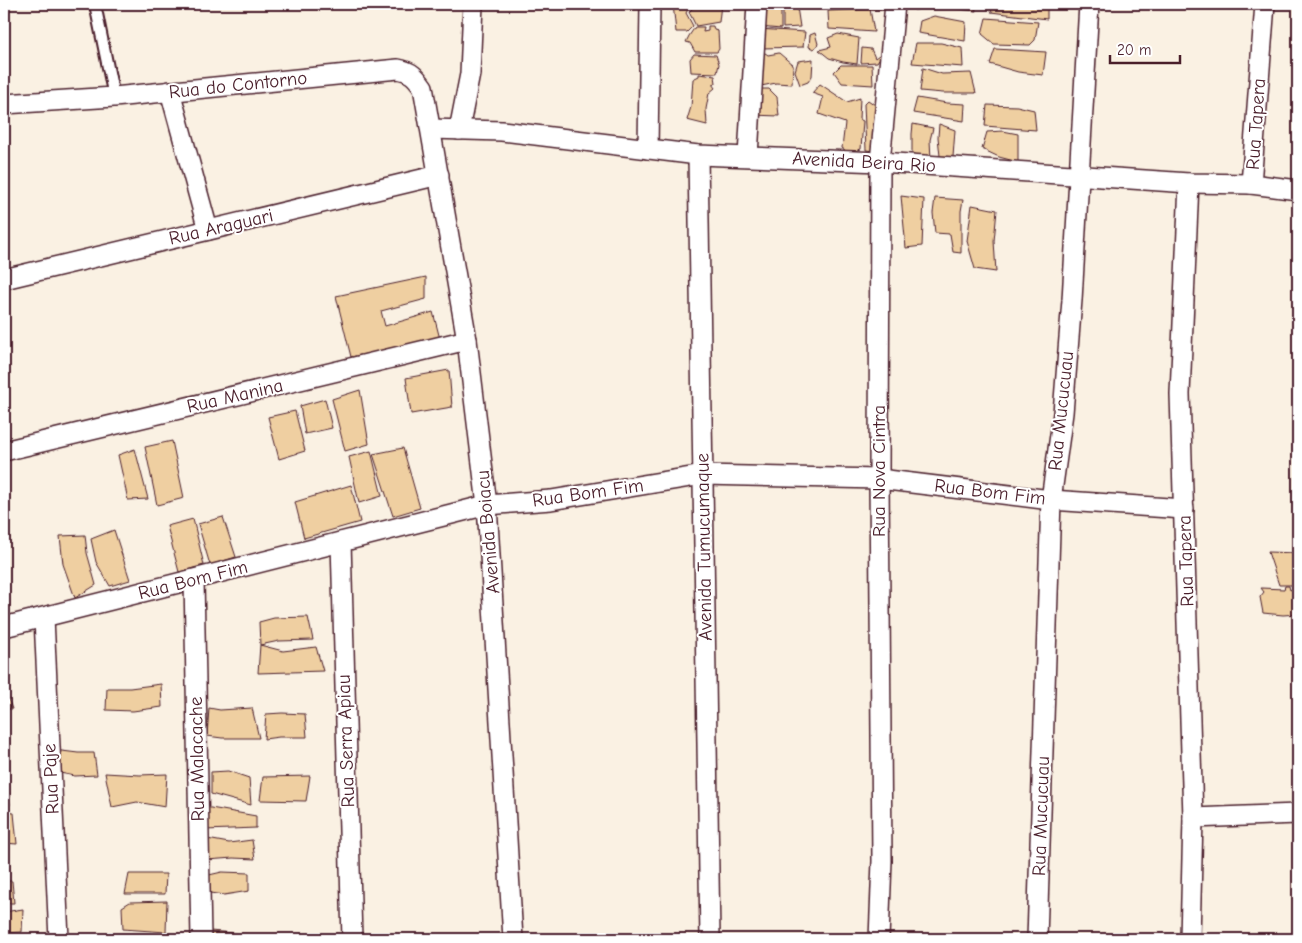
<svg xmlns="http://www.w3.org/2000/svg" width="1302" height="943" viewBox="0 0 1302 943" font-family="'Comic Neue',sans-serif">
<rect width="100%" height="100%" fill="#faf1e3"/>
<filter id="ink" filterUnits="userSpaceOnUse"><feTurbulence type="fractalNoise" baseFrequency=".02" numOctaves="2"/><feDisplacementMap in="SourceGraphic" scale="10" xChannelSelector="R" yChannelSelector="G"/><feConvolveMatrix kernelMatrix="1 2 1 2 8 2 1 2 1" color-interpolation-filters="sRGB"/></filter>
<g filter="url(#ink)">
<!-- building -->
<g fill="#efcfa1" stroke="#4a1f2b">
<polygon points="673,4 687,4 688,9 686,13 693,26 687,32 676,32"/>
<polygon points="693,4 721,4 719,22 696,26 689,12 693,8"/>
<polygon points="838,4 887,4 887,9 835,8"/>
<polygon points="914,4 975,4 976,11 940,7 914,10"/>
<polygon points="993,4 1047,4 1047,19 991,12"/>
<polygon points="761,5 781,6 781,29 759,27"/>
<polygon points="797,7 800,27 783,28 783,11 785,8"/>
<polygon points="870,9 874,32 829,29 828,11"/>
<polygon points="934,16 966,22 965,41 918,33 920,21"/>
<polygon points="986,18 1038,22 1035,40 1030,45 994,44 982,34"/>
<polygon points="708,26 713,26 714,30 718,31 719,49 717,52 695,52 690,43 686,42 689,36 695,27 704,27 703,32 708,31"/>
<polygon points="758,29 805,32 803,47 762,48"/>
<polygon points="815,33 818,44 814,49 809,47 810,35"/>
<polygon points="838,34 859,38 857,64 843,62 829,58 819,50 831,47 828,38"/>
<polygon points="916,43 941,43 962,48 963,67 912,63"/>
<polygon points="758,48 768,55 779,53 793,65 792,84 776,83 756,87"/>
<polygon points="862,48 871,49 875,58 879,55 881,56 877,62 861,63"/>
<polygon points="995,49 1046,52 1043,75 1018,72 990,64"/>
<polygon points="694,54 716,55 719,64 717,73 691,72 690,59"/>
<polygon points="813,59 812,76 808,82 800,85 795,71 798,61"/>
<polygon points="841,65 872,65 873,85 842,83 834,72"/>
<polygon points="923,68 942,74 971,73 976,93 943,93 920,91"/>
<polygon points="699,74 715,76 716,83 712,84 715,88 709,93 706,109 707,125 687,120 691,107 693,79 699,76"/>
<polygon points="820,84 847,102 860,98 859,119 863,121 861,149 849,153 842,148 845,123 819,114 823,97 812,93"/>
<polygon points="755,89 769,89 777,97 779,116 752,115"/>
<polygon points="917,98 947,103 965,104 964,121 913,113"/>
<polygon points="868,100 878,107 874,151 866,150 864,104"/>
<polygon points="987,105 1017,106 1034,110 1036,130 985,126"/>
<polygon points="913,124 933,128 930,140 931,160 912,153 912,134"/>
<polygon points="939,124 955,130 953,157 940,156 938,137"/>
<polygon points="1003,131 1018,134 1018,162 999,157 982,149 987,132"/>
<polygon points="901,196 924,199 922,246 906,248"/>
<polygon points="935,198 963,200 961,211 961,253 953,252 950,234 935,233 933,213"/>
<polygon points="972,205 997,210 994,241 996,272 975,269 967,241"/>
<polygon points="426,277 426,299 381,311 385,326 433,312 440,339 351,357 336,296"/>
<polygon points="449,370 452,407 411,414 406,378"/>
<polygon points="360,390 369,444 345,451 332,399"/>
<polygon points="325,399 332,428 305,434 300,406"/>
<polygon points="295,411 305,451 279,459 268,417"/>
<polygon points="172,441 184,498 157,505 145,447"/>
<polygon points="403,448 420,508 393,516 373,454"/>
<polygon points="135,449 148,499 128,500 118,455"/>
<polygon points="371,451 382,496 359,503 349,457"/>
<polygon points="351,485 360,522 304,538 295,502"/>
<polygon points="223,517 236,557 210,565 198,524"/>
<polygon points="193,519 204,565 179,572 167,526"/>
<polygon points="114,530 130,580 110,586 96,562 91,539"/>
<polygon points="85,535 87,553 96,585 75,598 63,564 60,536"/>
<polygon points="1268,552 1298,553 1298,585 1279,585"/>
<polygon points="1285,586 1289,586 1290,590 1294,588 1298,599 1298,614 1283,615 1263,613 1260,597 1264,592 1261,588 1284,589"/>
<polygon points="308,617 313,640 279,641 260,645 259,622 274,618"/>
<polygon points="260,645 283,651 316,647 323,671 258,673"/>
<polygon points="161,684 162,707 133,711 106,710 107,688 130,688"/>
<polygon points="4,688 12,709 4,709"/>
<polygon points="209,708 220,710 252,708 259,738 222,738 207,736"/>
<polygon points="282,713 305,714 307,737 279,737 264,739 266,714"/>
<polygon points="54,750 78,753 94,753 97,775 75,776 55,772"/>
<polygon points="228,771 249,778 251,805 211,794 211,772"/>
<polygon points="105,773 140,775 167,774 165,807 137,802 112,807"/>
<polygon points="310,776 306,801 260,800 263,777"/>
<polygon points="4,785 8,785 10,805 4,805"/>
<polygon points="205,807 256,816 256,828 205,830"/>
<polygon points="4,812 14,813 17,844 4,843"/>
<polygon points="207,839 229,843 252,840 255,859 233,858 207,860"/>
<polygon points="222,872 249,873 249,891 224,895 210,893 209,875"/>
<polygon points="129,874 166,874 165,894 125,894"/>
<polygon points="4,881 12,881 14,903 4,903"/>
<polygon points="167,901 166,932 123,929 122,907 130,902"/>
<polygon points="23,909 22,932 4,933 4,912"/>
<polygon points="210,931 255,935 257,939 209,939"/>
<polygon points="134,936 155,937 155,939 128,939"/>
</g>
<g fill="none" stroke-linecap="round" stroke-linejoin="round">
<!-- lane casing -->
<g stroke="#4a1f2b" stroke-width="14">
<polyline id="lane" points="95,4 114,97"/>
</g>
<!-- street casing -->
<g stroke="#4a1f2b" stroke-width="22">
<g id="street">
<polyline points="170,91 208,230"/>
<path d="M4 104 114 97 398 69C411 71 416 77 423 87L467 340 487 505 513 939"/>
<polyline points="431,129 502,131 698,155 880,162 1189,183 1251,184 1298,190"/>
<polyline points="459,130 470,74 473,4"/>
<polyline points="648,149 650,4"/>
<polyline points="698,155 710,939"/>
<polyline points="748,156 757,4"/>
<polyline points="1189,183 1180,394 1193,818 1190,939"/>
<polyline points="1251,184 1265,4"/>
<polyline points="4,279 439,175"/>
<polyline points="4,451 467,340"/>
<polyline points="341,542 352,939"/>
<polyline points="194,580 201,939"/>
<polyline points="44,618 59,939"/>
<polyline points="4,627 487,505 551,500 703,475 879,479 1051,500 1184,509"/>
<polyline points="1193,818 1298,814"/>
<polyline points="879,939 882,861 879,479 880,162 895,4"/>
<polyline points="1037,939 1051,500 1063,413 1072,300 1089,4"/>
</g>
</g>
<!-- lane -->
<use href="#lane" stroke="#fff" stroke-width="10"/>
<!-- street -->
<use href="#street" stroke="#fff" stroke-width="19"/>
</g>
</g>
<g text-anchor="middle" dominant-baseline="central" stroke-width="4" stroke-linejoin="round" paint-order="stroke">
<!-- street labels -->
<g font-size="19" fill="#4a1f2b" stroke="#fff">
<text transform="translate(238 85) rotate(-6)">Rua do Contorno</text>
<text transform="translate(1256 124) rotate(-86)">Rua Tapera</text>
<text transform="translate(864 162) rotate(3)">Avenida Beira Rio</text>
<text transform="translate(221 227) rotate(-13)">Rua Araguari</text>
<text transform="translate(235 396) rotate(-13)">Rua Manina</text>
<text transform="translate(1061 411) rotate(-84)">Rua Mucucuau</text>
<text transform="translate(879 471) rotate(-90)">Rua Nova Cintra</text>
<text transform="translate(990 492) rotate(7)">Rua Bom Fim</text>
<text transform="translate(588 493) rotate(-8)">Rua Bom Fim</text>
<text transform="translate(488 532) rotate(-95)">Avenida Boiacu</text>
<text transform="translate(704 547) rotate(-91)">Avenida Tumucumaque</text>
<text transform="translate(1186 561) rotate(-92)">Rua Tapera</text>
<text transform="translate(193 580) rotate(-14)">Rua Bom Fim</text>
<text transform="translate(346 741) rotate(-92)">Rua Serra Apiau</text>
<text transform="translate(197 759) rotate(-91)">Rua Malacache</text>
<text transform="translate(51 779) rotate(-93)">Rua Paje</text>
<text transform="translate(1041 816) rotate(-88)">Rua Mucucuau</text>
</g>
</g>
<!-- margin -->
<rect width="1302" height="943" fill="none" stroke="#fff" stroke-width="20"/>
<rect x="10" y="10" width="1282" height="923" fill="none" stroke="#4a1f2b" stroke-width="2" filter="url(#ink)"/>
<!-- scale -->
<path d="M1110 55v8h70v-8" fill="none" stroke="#4a1f2b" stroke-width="2.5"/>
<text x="1117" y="55" font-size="15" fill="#4a1f2b" stroke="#ffffff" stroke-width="4" paint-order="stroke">20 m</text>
</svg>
